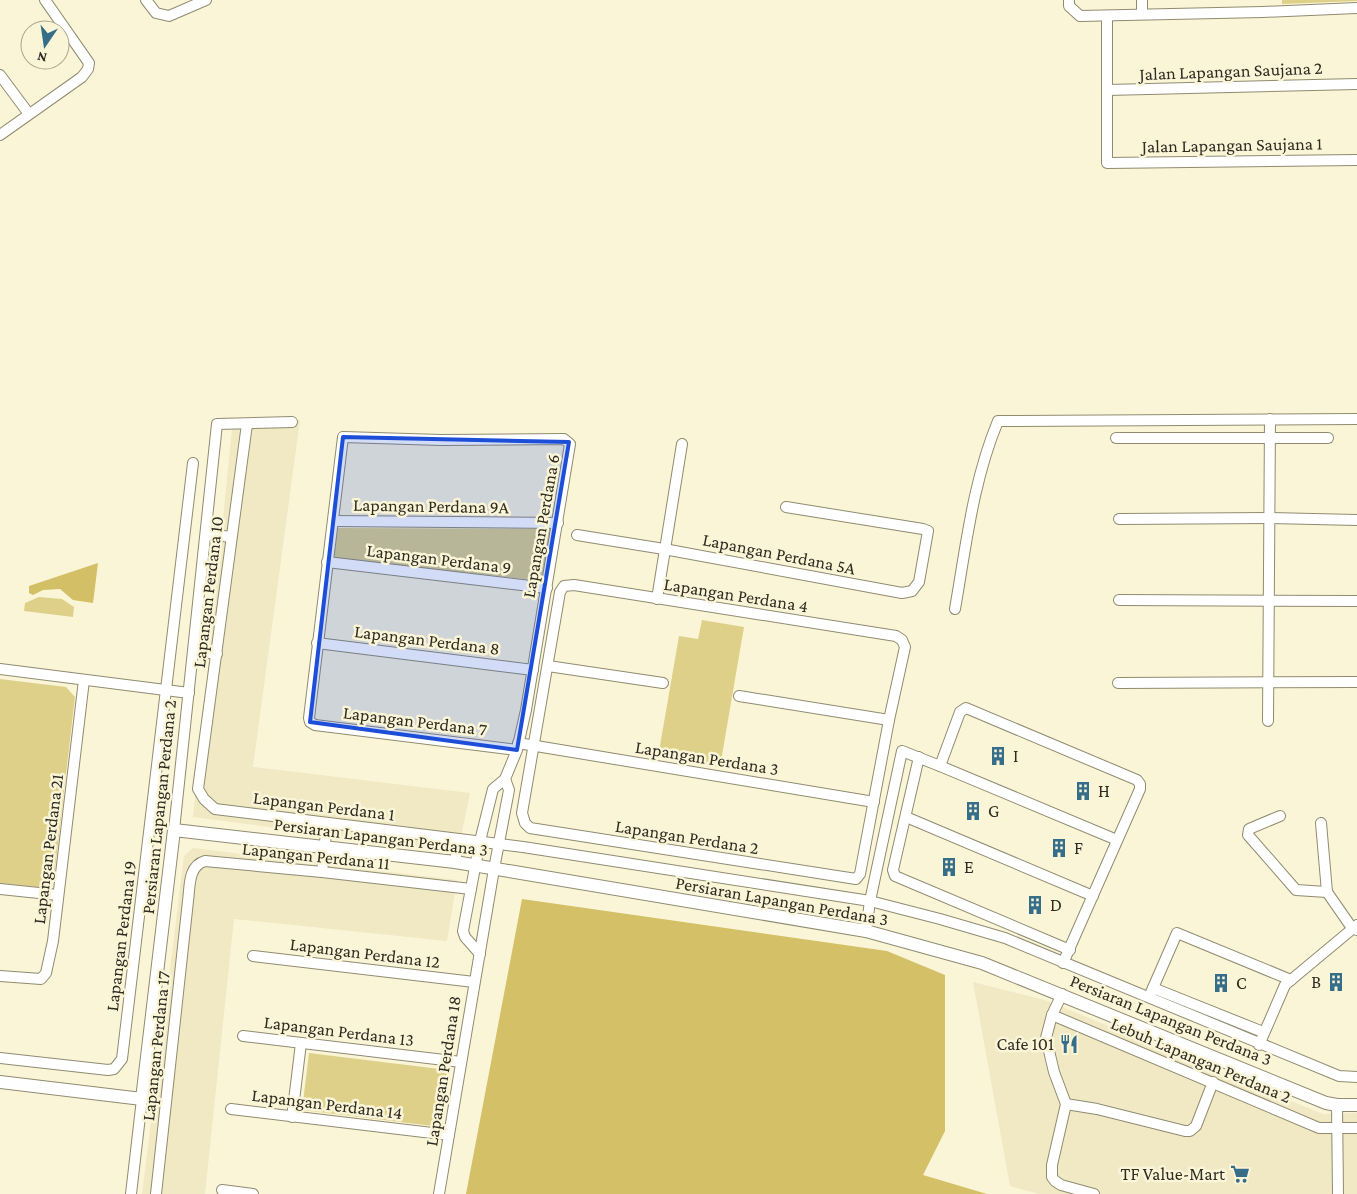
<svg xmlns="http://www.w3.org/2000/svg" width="1357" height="1194" viewBox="0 0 1357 1194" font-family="'Crimson Pro',serif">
<rect width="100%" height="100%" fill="#fbf5d8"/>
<!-- built -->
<g fill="#f0e9c4">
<polygon points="233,419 300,420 253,767 470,793 458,852 193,817"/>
<polygon points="193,848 457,880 447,941 234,919 205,1194 142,1194 184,856"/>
<polygon points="973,982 1045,1000 1323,1114 1357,1113 1357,1194 1039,1194 1010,1186"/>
</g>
<!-- green -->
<g fill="#dfd089">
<polygon points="1282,0 1357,0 1357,1 1282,4"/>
<polygon points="338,528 551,529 541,581 334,558"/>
<polygon points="39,597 62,599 74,607 73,617 24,611 25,603"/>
<polygon points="702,620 744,627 720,767 658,757 679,636 698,639"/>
<polygon points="0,679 66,687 75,697 54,877 45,888 0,883"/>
<polygon points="309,1053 448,1070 441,1127 302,1110"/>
</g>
<!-- forest -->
<polygon fill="#d3c067" points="522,899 887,951 945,975 945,1131 923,1175 987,1194 466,1194"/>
<!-- water -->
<polygon fill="#d2bf66" points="98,563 93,603 73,600 60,589 43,590 33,595 29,593 29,586"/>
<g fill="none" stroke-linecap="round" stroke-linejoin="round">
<!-- minor casing -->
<g stroke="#908b70" stroke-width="12">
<g id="minor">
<polyline points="146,0 156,13 169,16 206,0"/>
<polyline points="1069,0 1069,6 1080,16 1263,12 1357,8"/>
<polyline points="1142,0 1142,14"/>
<polyline points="1107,16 1107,163 1357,160"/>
<polyline points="0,75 29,114"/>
<polyline points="1107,90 1357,84"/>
<polyline points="0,135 82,77 88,69 89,63 45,0"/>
<polyline points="247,424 198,789 204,799 215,809 459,839 455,862"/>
<polyline points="1116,438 1328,438"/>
<polyline points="1119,519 1269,518 1357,520"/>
<polyline points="333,521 558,523"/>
<polyline points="206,534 231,537"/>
<polyline points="577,535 664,549 902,593 912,591 919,582 928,531 923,529 786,507"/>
<polyline points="327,562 547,588"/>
<polygon points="574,585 896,636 902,640 905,647 889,720 860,874 856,879 530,828 525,823 522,813 560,592 564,586"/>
<polyline points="657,599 682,444"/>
<polyline points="1119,600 1357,601"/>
<path d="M955 609C966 546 973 481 998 421L1357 419"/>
<polyline points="317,643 533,670"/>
<polyline points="193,651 217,654"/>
<polyline points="548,666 663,683"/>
<polyline points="0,669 189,693"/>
<polyline points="1118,683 1357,682"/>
<polyline points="739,696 889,720"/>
<polyline points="1268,721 1270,419"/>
<polyline points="518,743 874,802"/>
<polyline points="919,757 893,870 895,876 1070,950"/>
<polyline points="940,766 960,712 966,708 1137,780 1140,784 1140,789 1063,963"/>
<polyline points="1280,816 1249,829 1248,835 1296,890 1327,892"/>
<polyline points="906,817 1093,896"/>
<polyline points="1321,823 1327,892 1352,928 1357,930"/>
<polyline points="174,830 217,424 292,422"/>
<polyline points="459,839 523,847 870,901 940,919 1005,938 1339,1076 1357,1077"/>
<polyline points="322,872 327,823"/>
<polyline points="0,889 58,895"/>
<polyline points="866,931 870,901 902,751 940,766 1117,840"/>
<polyline points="480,954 465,937 463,931 480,841 493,789 505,779 517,750 526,710 570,444 564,439 441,440 343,437 309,718 310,722 315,725 517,750"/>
<polyline points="253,956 474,982"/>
<polyline points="0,976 41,979 46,973 53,941 84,680"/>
<polyline points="1153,988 1263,1032"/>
<polyline points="1062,994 1052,1015 1046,1038 1054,1072 1066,1104 1052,1165 1052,1177 1055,1181 1061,1185 1094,1194"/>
<polyline points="1149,997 1177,933 1291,980"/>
<polyline points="1052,1015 1319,1128 1357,1128"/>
<polyline points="243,1036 461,1062"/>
<polyline points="1259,1045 1285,985 1357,925"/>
<polyline points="0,1058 108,1070 114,1069 122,1059 193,463"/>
<polyline points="1066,1104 1097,1109 1185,1131 1190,1131 1196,1126 1213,1082"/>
<polyline points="1337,1105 1338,1194"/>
<polyline points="231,1109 449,1135"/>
<polyline points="292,1117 301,1043"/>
<polyline points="222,1190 253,1194"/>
<polyline points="131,1194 142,1099"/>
<path d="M156 1194 188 901C190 886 188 866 205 861L322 872 471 889"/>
<polyline points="439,1194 494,869 509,790 505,779"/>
</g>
</g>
<!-- tertiary casing -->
<g stroke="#908b70" stroke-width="14">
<polyline id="tertiary" points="0,1082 142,1099 174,830 455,862 866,931 982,963 1326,1103 1337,1105 1357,1105"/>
</g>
<!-- minor -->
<use href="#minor" stroke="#fff" stroke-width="10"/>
<!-- tertiary -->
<use href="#tertiary" stroke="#fff" stroke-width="12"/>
</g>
<!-- marked area -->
<path fill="#1d4ed8" fill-opacity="0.2" stroke="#1d4ed8" stroke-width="4" stroke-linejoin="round" d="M343 437 569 442 517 750 310 722Z"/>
<!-- icons -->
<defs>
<g id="building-bare" transform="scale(1.5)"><path d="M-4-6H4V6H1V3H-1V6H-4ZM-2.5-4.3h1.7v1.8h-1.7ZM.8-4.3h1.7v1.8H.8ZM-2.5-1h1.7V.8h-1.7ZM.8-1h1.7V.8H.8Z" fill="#366d88" stroke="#fbf5d8" stroke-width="2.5" paint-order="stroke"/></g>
<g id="restaurant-bare" transform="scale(1.5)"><path d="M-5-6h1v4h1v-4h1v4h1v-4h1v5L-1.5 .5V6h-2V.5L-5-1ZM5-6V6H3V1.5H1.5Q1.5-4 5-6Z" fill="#366d88" stroke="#fbf5d8" stroke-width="2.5" paint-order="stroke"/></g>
<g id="supermarket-bare" transform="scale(1.5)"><path d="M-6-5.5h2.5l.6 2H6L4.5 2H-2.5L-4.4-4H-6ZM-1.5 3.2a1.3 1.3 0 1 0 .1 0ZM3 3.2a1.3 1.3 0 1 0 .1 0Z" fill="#366d88" stroke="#fbf5d8" stroke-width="2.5" paint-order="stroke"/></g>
</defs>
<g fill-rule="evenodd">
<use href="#building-bare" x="998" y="756"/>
<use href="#building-bare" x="1083" y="791"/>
<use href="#building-bare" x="973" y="811"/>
<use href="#building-bare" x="1059" y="848"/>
<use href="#building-bare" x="949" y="867"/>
<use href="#building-bare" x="1035" y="905"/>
<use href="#building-bare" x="1336" y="982"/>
<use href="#building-bare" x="1221" y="983"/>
<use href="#restaurant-bare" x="1069" y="1044"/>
<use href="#supermarket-bare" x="1240" y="1174"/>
</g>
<g text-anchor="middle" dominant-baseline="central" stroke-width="5" stroke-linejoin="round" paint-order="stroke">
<!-- street labels -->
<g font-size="18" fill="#2e2c21" stroke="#fbf5d8">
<text transform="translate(1231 71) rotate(-2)">Jalan Lapangan Saujana 2</text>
<text transform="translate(1232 145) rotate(-1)">Jalan Lapangan Saujana 1</text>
<text transform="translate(431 506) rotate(1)">Lapangan Perdana 9A</text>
<text transform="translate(541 526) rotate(-80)">Lapangan Perdana 6</text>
<text transform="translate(779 554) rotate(11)">Lapangan Perdana 5A</text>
<text transform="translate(439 559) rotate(7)">Lapangan Perdana 9</text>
<text transform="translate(208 592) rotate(-83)">Lapangan Perdana 10</text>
<text transform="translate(736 595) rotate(9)">Lapangan Perdana 4</text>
<text transform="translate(427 640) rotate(7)">Lapangan Perdana 8</text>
<text transform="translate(415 721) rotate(7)">Lapangan Perdana 7</text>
<text transform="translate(707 758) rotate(9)">Lapangan Perdana 3</text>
<text transform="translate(324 806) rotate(7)">Lapangan Perdana 1</text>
<text transform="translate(159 807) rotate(-84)">Persiaran Lapangan Perdana 2</text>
<text transform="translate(381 837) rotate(7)">Persiaran Lapangan Perdana 3</text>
<text transform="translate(687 837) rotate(9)">Lapangan Perdana 2</text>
<text transform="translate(48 849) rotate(-83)">Lapangan Perdana 21</text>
<text transform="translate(316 856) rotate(6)">Lapangan Perdana 11</text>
<text transform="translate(782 901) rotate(10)">Persiaran Lapangan Perdana 3</text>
<text transform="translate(121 936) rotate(-83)">Lapangan Perdana 19</text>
<text transform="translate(365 953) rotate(7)">Lapangan Perdana 12</text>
<text transform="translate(1171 1020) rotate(22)">Persiaran Lapangan Perdana 3</text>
<text transform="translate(339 1031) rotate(7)">Lapangan Perdana 13</text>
<text transform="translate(156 1046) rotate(-84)">Lapangan Perdana 17</text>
<text transform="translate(1201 1060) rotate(23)">Lebuh Lapangan Perdana 2</text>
<text transform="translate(443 1071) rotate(-81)">Lapangan Perdana 18</text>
<text transform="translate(327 1104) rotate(7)">Lapangan Perdana 14</text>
</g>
<!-- poi labels -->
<g font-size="18" fill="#2e2c21" stroke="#fbf5d8" text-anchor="start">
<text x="1013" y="756">I</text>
<text x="1098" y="791">H</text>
<text x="988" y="811">G</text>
<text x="1074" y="848">F</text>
<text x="964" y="867">E</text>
<text x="1050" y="905">D</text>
<text x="1321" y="982" text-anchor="end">B</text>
<text x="1236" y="983">C</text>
<text x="1054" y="1044" text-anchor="end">Cafe 101</text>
<text x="1225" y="1174" text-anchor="end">TF Value-Mart</text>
</g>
</g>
<!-- north arrow -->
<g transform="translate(45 45) rotate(193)"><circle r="24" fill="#fbf5d8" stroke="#a9a58f"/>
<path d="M0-4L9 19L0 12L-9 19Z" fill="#366d88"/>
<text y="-8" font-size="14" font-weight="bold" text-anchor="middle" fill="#2e2c21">N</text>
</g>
</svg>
